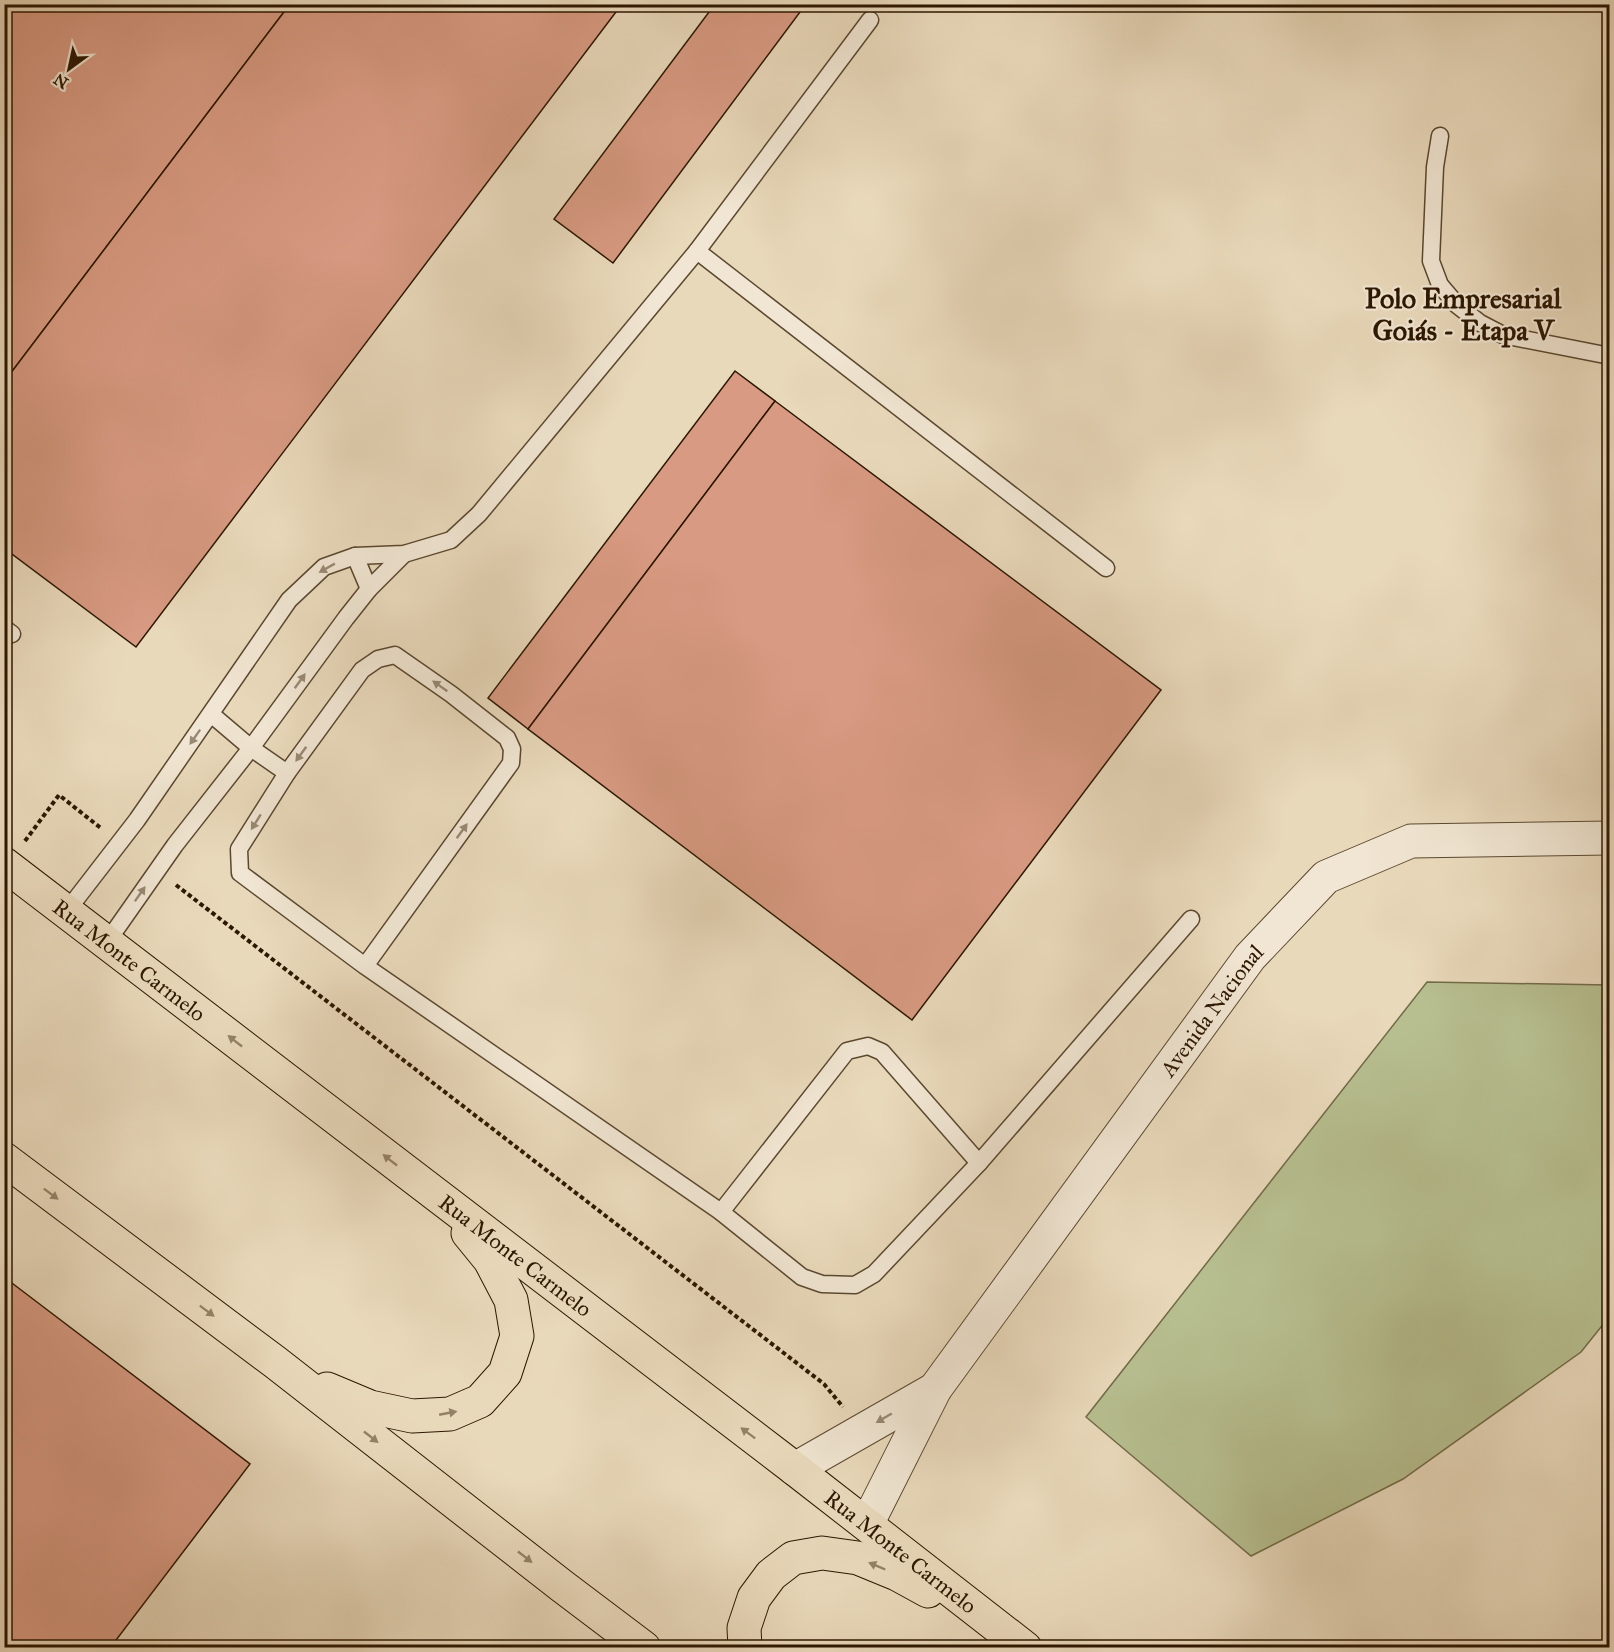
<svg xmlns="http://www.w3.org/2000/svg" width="1614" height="1652" viewBox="0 0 1614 1652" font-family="'IM FELL Great Primer',serif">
<rect width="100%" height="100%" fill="#e9d9bb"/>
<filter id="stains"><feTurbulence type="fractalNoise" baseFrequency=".00333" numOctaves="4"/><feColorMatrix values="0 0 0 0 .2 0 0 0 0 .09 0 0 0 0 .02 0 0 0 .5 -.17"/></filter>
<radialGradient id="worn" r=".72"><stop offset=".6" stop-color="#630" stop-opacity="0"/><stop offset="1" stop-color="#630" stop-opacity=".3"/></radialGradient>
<!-- green -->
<polygon fill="#b7bf90" stroke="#726b48" stroke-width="1.5" points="1427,982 1609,985 1609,1317 1581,1352 1403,1479 1251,1556 1086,1417"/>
<!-- building -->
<g fill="#d89a82" stroke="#2c1700" stroke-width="1.5">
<polygon points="4,4 290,4 4,382"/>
<polygon points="290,4 622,4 136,647 4,548 4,382"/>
<polygon points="715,4 806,4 613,263 554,219"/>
<polygon points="1572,4 1610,4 1610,10"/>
<polygon points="735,371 775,401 528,729 488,698"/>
<polygon points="775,401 1161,690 912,1020 528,729"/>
<polygon points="4,1277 250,1464 110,1648 4,1648"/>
</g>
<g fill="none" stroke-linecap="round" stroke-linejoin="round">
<!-- lane casing -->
<g stroke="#5b482f" stroke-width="19">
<g id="lane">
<polyline points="1440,136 1435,167 1431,261 1440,285 1457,305 1480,323 1503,335 1610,356"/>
<polyline points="697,251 1106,568"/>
<polyline points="355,556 369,589"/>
<polyline points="4,628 12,634"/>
<polyline points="211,714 251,748 287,773"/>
<polyline points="66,912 137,820 289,600 324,567 355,556 404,554 451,540 479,514 697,251 870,20"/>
<polyline points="107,942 175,845 251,748 346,618 369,589 404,554"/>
<polyline points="365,966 511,763 512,749 507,738 451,694 395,655 378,659 362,670 287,773 239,849 240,873 365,966 721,1212 802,1277 822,1284 855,1285 874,1274 979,1163 1191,919"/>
<polyline points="721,1212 847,1051 868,1046 882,1052 979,1163"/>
</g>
</g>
<!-- street casing -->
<g stroke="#5b482f" stroke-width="35">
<g id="street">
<polyline points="795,1469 935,1389"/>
<path id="s1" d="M867 1524 935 1389 1250 957 1326 877 1411 841 1610 838"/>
</g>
</g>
<!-- highway casing -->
<g stroke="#2c1700" stroke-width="35">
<g id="highway">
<path id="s2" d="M4 864 795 1469 1025 1648"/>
<polyline points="4,1159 275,1362 562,1586 644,1648"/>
<polyline points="327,1389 370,1407 412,1416 450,1414 480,1401 505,1373 517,1336 511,1300 490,1260 468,1233"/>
<polyline points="745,1648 744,1628 754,1598 771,1575 793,1558 822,1553 858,1558 897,1574 928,1591"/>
</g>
</g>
<!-- path -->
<g stroke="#2c1700" stroke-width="4" stroke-dasharray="4.5 3" stroke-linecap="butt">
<polyline points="25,841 59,795 102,829"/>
<polyline points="176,885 824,1384 843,1407"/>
</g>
<!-- lane -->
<use href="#lane" stroke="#f1e6d3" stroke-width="16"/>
<!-- street -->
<use href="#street" stroke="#f1e6d3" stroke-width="33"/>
<!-- highway -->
<use href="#highway" stroke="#e9d9bb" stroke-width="33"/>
</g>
<!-- one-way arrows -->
<defs><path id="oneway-solid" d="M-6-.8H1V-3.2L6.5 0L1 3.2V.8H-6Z" transform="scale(1.5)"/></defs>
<g fill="#988974">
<use href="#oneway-solid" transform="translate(327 568) rotate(151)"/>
<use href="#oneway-solid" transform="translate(300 681) rotate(-54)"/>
<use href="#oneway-solid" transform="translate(440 686) rotate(-145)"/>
<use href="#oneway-solid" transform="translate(195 737) rotate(125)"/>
<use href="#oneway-solid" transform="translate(301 754) rotate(126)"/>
<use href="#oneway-solid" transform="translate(256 822) rotate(122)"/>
<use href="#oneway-solid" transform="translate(462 831) rotate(-54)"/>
<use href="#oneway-solid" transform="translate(140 894) rotate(-55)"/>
<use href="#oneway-solid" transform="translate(884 1418) rotate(150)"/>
</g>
<g fill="#948267">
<use href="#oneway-solid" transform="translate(235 1041) rotate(-142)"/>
<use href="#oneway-solid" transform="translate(390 1160) rotate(-142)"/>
<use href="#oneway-solid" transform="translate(51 1194) rotate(37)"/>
<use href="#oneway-solid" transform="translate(207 1311) rotate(37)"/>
<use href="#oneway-solid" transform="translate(448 1413) rotate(-11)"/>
<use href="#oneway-solid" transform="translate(748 1433) rotate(-143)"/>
<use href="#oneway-solid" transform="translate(371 1437) rotate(38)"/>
<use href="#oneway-solid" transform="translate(525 1557) rotate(38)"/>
<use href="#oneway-solid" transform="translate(877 1566) rotate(-157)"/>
</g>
<g text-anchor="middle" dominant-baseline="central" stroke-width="4.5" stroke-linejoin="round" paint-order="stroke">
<!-- street labels -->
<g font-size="22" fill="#2c1700" stroke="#f1e6d3">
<text stroke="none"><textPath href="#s2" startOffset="158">Rua Monte Carmelo</textPath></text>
<text stroke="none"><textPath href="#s1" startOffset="620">Avenida Nacional</textPath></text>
<text stroke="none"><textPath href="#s2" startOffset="644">Rua Monte Carmelo</textPath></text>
<text stroke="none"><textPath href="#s2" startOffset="1130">Rua Monte Carmelo</textPath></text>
</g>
<!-- district labels -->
<g font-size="28" font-weight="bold" fill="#2c1700" stroke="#f1e6d3">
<text x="1463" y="298">Polo Empresarial<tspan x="1463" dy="32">Goiás - Etapa V</tspan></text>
</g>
</g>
<!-- margin -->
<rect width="1614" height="1652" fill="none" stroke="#e9d9bb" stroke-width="24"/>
<rect x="6" y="6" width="1602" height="1640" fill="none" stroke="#2c1700" stroke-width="3"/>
<rect x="12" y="12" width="1590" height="1628" fill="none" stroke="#2c1700" stroke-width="1.5"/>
<!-- north arrow -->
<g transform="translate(69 69) rotate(213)" stroke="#f1e6d3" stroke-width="4.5" paint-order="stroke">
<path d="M0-4.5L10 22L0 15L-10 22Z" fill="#2c1700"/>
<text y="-9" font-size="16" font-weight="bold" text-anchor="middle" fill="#2c1700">N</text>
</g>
<rect width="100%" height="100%" filter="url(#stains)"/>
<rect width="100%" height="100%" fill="url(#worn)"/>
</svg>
